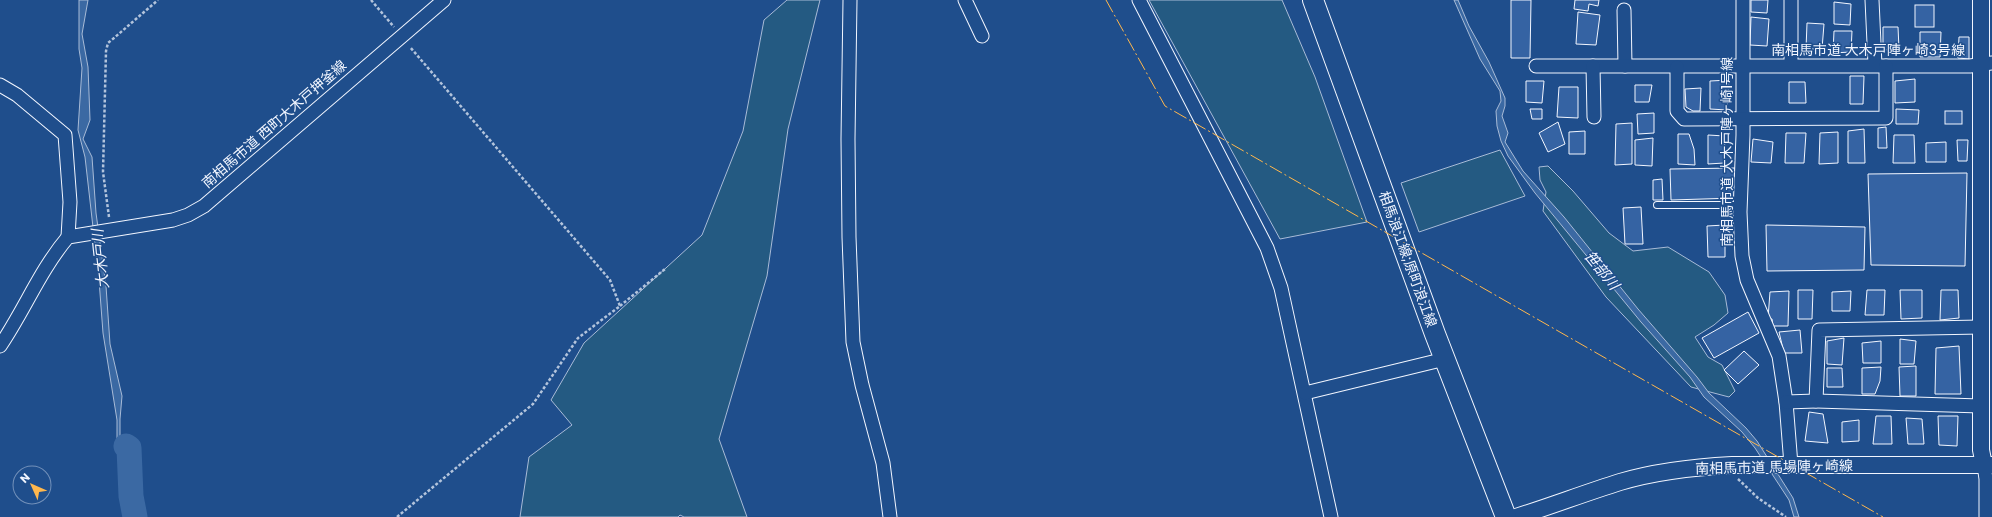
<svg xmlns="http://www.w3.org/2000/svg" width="1992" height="517" viewBox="0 0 1992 517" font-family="Poppins,'Noto Sans JP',sans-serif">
<rect width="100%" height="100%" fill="#1f4e8c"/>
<!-- green -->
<g fill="#245a82" stroke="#a8bbd7">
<polygon points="787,0 820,0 788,129 767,276 719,439 747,517 684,517 680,515 678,517 520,517 529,457 572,425 551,400 584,343 702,235 743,131 764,20"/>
<polygon points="1149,0 1282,0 1315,77 1367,222 1280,239"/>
<polygon points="1500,150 1525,196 1419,232 1401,183"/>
<polygon points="1548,166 1573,191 1609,233 1633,251 1668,247 1709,272 1725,295 1728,313 1714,325 1695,337 1708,357 1722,365 1735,391 1729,397 1691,387 1606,297 1543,211 1546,192 1540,180 1539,167"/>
</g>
<!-- water -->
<g fill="#3b69a3" stroke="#a8bbd7">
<polygon points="79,0 88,0 82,34 88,67 90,120 83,139 92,157 96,213 106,286 110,344 122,396 120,419 120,438 131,449 130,485 138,497 140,517 134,517 127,503 124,447 117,443 117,420 103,333 99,280 85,157 78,130 82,68 79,49"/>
<polygon points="1454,0 1458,0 1469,26 1489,62 1505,98 1505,106 1502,116 1508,133 1505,142 1523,171 1564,217 1638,309 1697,377 1709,393 1746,428 1757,441 1793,498 1799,517 1794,517 1789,500 1755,448 1742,432 1704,397 1690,377 1641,322 1535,193 1508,156 1501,141 1497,126 1496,111 1501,101 1500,91 1480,59"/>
</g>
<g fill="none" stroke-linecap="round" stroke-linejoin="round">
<!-- river -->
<polyline stroke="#3b69a3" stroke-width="25" points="126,446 129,448 131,496 135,517"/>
</g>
<!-- building -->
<g fill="#3563a3" stroke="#f2f6ff">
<polygon points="1511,0 1531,0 1530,58 1511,58"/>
<polygon points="1575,0 1599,0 1598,6 1589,4 1588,11 1574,9"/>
<polygon points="1751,0 1768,0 1767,13 1751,12"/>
<polygon points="1834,2 1851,4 1850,25 1834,24"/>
<rect x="1915" y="5" width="19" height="22"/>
<polygon points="1578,12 1600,15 1596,45 1576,44"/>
<polygon points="1751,17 1769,19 1767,46 1750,45"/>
<polygon points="1807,23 1824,24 1822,49 1806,49"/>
<polygon points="1883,27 1898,27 1899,49 1883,50"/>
<polygon points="1834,31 1852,31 1851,52 1833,53"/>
<polygon points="1920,32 1941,32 1940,57 1920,57"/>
<polygon points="1959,37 1969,37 1969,59 1958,58"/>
<polygon points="1850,76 1864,76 1863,104 1850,104"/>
<polygon points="1915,79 1915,102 1895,103 1895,81"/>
<polygon points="1729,80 1727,110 1710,109 1710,81"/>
<polygon points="1526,81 1544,81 1542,103 1526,102"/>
<polygon points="1789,82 1805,82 1806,103 1789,103"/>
<polygon points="1635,85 1652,85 1649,102 1635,102"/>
<polygon points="1559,87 1578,87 1578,118 1557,117"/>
<polygon points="1701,88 1700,111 1693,111 1686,107 1685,89"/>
<polygon points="1530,109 1542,109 1542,119 1532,119"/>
<polygon points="1896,109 1919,110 1918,124 1896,124"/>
<rect x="1945" y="111" width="17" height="13"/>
<polygon points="1654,113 1654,133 1638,134 1637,114"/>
<polygon points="1558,122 1565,144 1548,152 1539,133"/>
<polygon points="1632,123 1632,164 1615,165 1616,124"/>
<polygon points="1886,127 1887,148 1878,148 1878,128"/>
<polygon points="1864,129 1865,163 1848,163 1848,131"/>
<polygon points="1585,131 1585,154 1569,154 1569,132"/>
<polygon points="1838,132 1838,163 1819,164 1820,133"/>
<polygon points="1786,133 1806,133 1804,163 1785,163"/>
<polygon points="1678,134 1689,134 1694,149 1695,165 1678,164"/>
<polygon points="1708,135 1725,136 1724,163 1708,164"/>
<polygon points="1894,135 1914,135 1915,163 1893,163"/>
<polygon points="1653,138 1652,166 1635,165 1635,140"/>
<polygon points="1753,139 1773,142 1771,163 1751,162"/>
<polygon points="1957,140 1968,140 1967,161 1958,161"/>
<polygon points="1946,142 1946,162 1926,162 1926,143"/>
<polygon points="1735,168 1735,198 1671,200 1670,169"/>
<polygon points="1967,173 1965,266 1871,265 1868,174"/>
<polygon points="1662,179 1663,200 1653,200 1653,180"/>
<polygon points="1641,207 1643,244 1625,244 1623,208"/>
<polygon points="1725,225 1725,257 1708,257 1707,226"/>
<polygon points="1766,225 1865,227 1864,270 1767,271"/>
<polygon points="1798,290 1813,290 1812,319 1798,319"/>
<polygon points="1867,290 1885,290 1884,315 1865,315"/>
<polygon points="1900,290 1922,290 1922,318 1901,319"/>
<polygon points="1941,290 1958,290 1959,318 1940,320"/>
<polygon points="1789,291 1788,326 1773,326 1772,319 1768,318 1770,292"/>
<polygon points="1851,291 1850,311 1832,311 1832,292"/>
<polygon points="1748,312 1759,333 1714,358 1702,338"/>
<polygon points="1800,330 1802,353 1784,353 1779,332"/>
<polygon points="1844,338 1842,365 1827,364 1827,341"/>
<polygon points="1900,339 1916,341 1914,364 1900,364"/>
<polygon points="1881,341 1881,363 1863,363 1862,343"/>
<polygon points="1959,346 1961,394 1935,394 1936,348"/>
<polygon points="1744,351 1759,365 1738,384 1724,370"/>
<polygon points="1916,366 1916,396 1900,396 1899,367"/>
<polygon points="1881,367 1880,381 1875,394 1862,394 1862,368"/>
<polygon points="1827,368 1842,368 1843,387 1827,387"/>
<polygon points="1809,412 1823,414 1828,443 1805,441"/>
<polygon points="1876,416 1891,416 1892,444 1873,444"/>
<polygon points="1938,416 1958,416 1957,446 1939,445"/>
<polygon points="1906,418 1922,419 1924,444 1908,444"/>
<polygon points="1859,420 1859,441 1842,442 1842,422"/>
</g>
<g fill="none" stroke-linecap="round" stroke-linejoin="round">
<!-- service casing -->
<g stroke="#f2f6ff" stroke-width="8">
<polyline id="service" points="1657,205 1740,205"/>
</g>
<!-- minor casing -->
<g stroke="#f2f6ff" stroke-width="15">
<g id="minor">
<polyline points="850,0 848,139 849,237 853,342 862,385 883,463 890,517"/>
<polyline points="965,0 982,36"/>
<polyline points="1139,0 1267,248 1281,288 1331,517"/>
<polyline points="1743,0 1743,135 1740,212 1742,256 1747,280 1779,356 1786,402 1791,465"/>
<polyline points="1791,0 1791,65"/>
<polyline points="1872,0 1875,65"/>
<polyline points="1624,10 1625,66"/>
<polyline points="1536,66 1970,66 1992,63"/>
<polyline points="1593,66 1594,117"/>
<polyline points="1677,67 1677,111 1684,119 1886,118 1886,66"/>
<polyline points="0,85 17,95 65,135 70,202 68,237"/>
<path d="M0 346C24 311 40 270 68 237L173 220 188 215 204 206 444 0"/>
<polyline points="1305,393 1445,359"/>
<polyline points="1816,401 1981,406"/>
<polyline points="1786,402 1816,401 1819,330 1981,327"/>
<polyline points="1984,465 1986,479 1986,517"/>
</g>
</g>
<!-- tertiary casing -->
<g stroke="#f2f6ff" stroke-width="18">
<g id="tertiary">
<polyline points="1981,0 1981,450 1984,465"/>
<path d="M1516 517C1551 506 1585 493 1620 482 1657 471 1695 467 1732 465H1992"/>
</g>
</g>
<!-- primary casing -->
<g stroke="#f2f6ff" stroke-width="22">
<polyline id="primary" points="1313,0 1435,334 1506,517"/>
</g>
<!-- path -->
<g stroke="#b3c4dc" stroke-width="2.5" stroke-dasharray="3 2" stroke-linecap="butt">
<polyline points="371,0 394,27"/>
<polyline points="109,217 103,172 106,51 108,43 114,38 158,0"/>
<polyline points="620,306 665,269"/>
<polyline points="1738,479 1758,498 1786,517"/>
<polyline points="397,517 533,404 578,338 620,306 610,280 410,47"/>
</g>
<!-- service -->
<use href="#service" stroke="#1f4e8c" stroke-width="6"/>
<!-- minor -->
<use href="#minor" stroke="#1f4e8c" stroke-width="13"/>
<!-- tertiary -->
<use href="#tertiary" stroke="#1f4e8c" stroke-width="16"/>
<!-- primary -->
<use href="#primary" stroke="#1f4e8c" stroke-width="20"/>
<!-- power -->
<polyline stroke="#ffb74d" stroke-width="1" stroke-dasharray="14 3 2 3" stroke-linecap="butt" points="1106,0 1165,106 1883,517"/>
</g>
<g text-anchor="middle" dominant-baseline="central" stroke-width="3" stroke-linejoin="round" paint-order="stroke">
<!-- street labels -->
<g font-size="14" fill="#f2f6ff" stroke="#1f4e8c">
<text x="1868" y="50">南相馬市道 大木戸陣ヶ崎3号線</text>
<text transform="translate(274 124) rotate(-41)">南相馬市道 西町大木戸押釜線</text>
<text transform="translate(1727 152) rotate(-90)">南相馬市道 大木戸陣ヶ崎1号線</text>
<text transform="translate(1408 259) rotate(70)">相馬浪江線;原町浪江線</text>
<text transform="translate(1774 467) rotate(-1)">南相馬市道 馬場陣ヶ崎線</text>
</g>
<!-- water labels -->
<g font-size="15" font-style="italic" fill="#f2f6ff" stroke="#1f4e8c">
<text transform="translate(100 259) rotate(-96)">大木戸川</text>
<text transform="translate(1602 270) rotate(51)">笹部川</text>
</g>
</g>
<!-- north arrow -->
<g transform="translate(32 485) rotate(315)"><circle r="19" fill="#1f4e8c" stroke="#7391ba"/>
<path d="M0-3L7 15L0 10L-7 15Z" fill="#ffb74d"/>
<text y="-6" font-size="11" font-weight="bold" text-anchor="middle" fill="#f2f6ff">N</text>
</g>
</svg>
